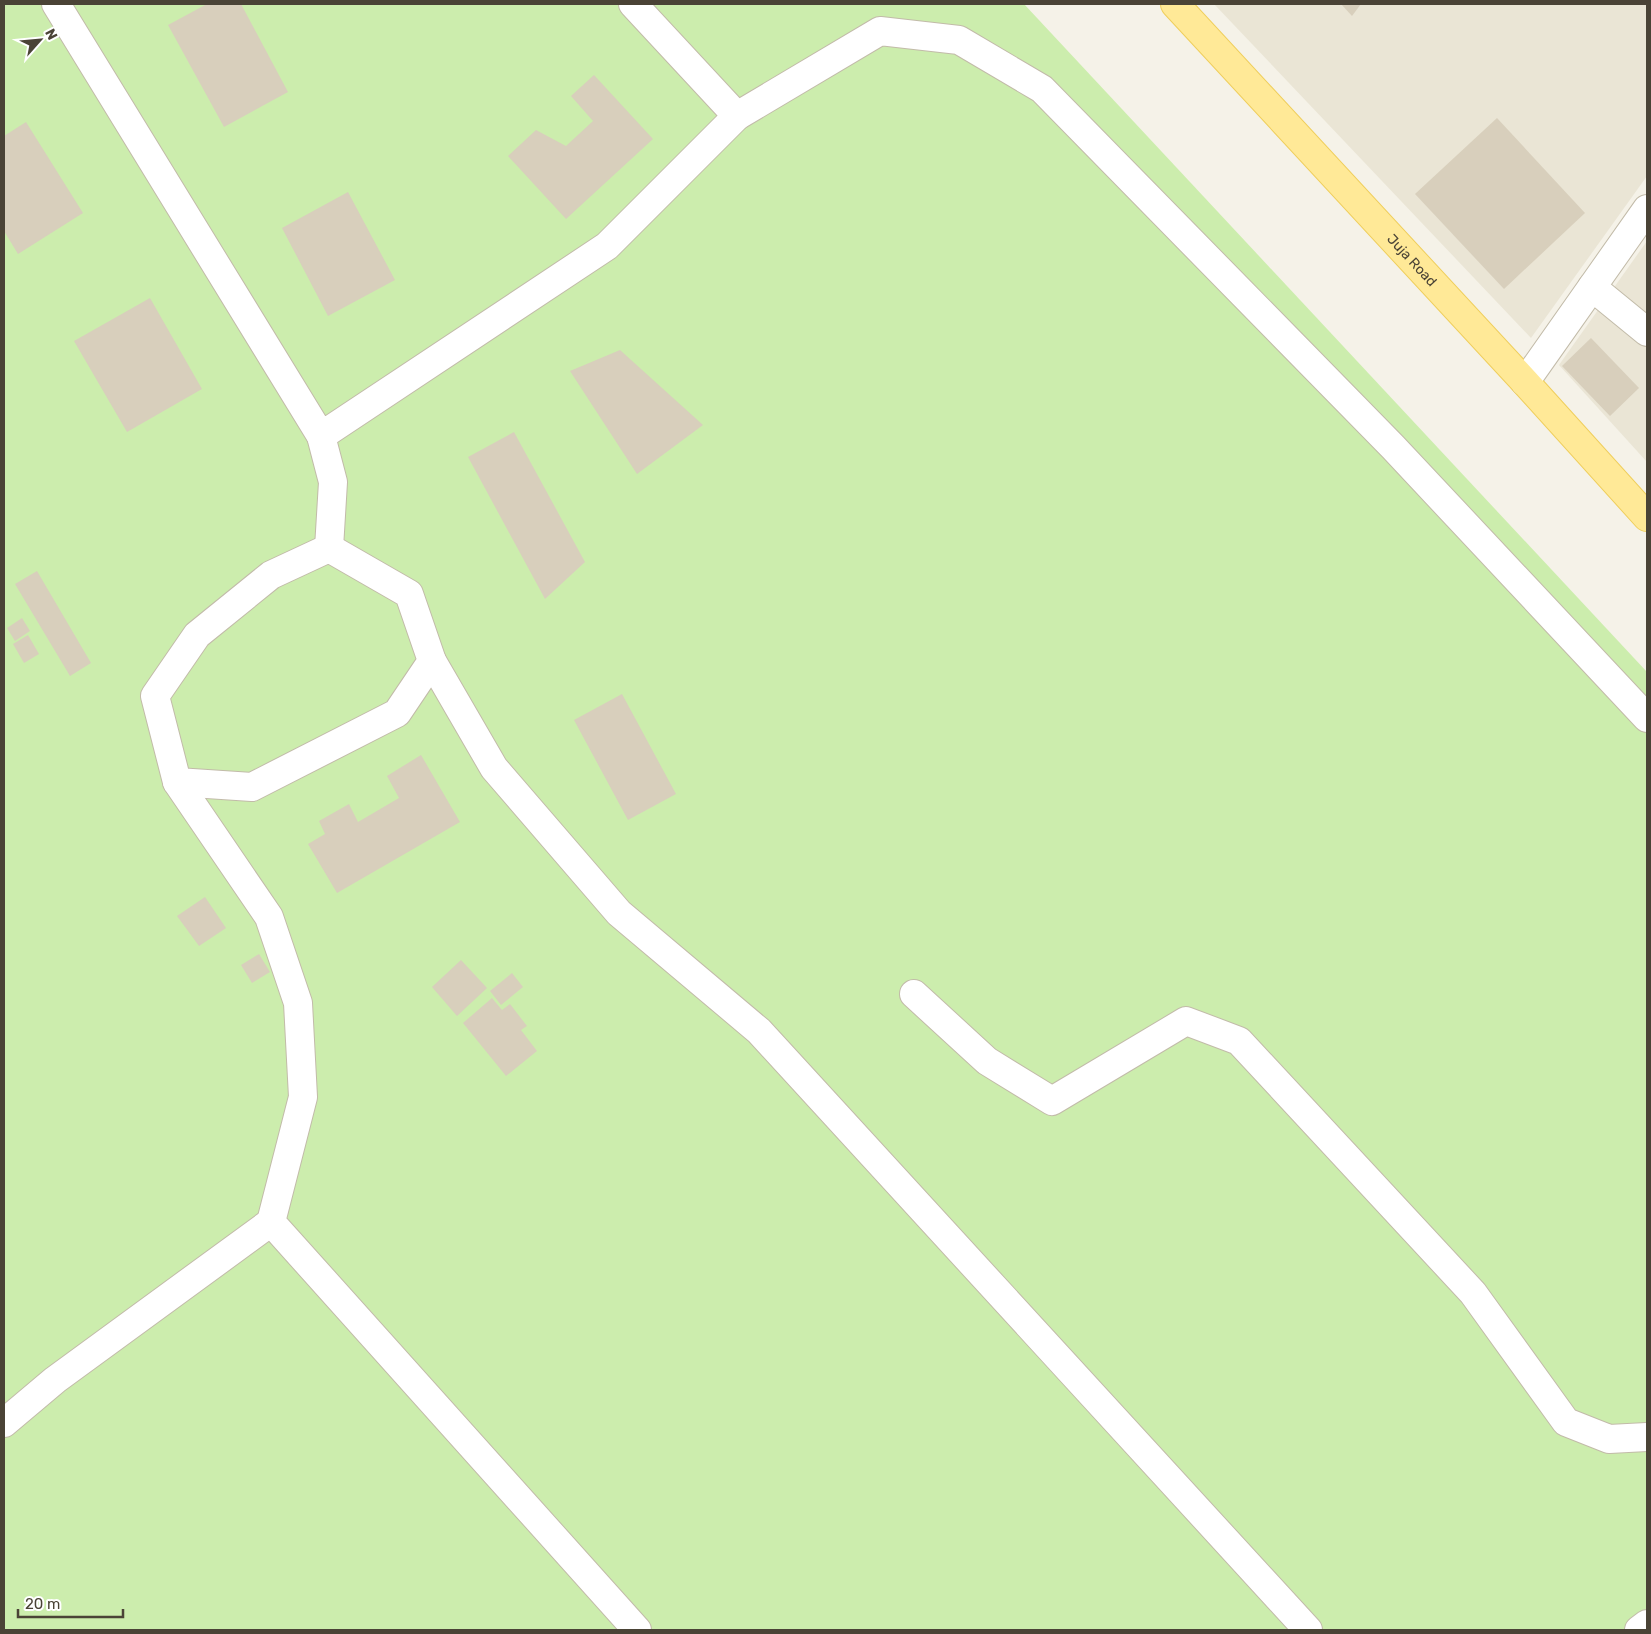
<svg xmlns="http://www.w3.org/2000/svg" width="1651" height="1634" viewBox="0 0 1651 1634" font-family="Rubik,sans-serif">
<rect width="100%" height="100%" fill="#f5f2e8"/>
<!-- residential -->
<g fill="#eae5d5">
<polygon points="1214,4 1647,4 1647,176 1531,338"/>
<polygon points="1647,241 1647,462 1559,365"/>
</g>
<!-- green -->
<polygon fill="#ccedad" points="4,4 1024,4 1647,672 1647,1630 4,1630"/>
<!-- building -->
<g fill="#d8cfbc">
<polygon points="207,4 241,4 288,92 224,127 168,25"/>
<polygon points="1341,4 1361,4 1352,16"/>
<polygon points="594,75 653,139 566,219 508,156 536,130 566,146 593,121 571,96"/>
<polygon points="1497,118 1585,213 1504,289 1415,194"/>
<polygon points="26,122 83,213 18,254 4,231 4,136"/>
<polygon points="348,192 395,280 328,316 282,228"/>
<polygon points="150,298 202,389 127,432 74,341"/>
<polygon points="1591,338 1639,388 1610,416 1562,366"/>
<polygon points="620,350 703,425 637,474 570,371"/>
<polygon points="514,432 585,562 545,599 468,457"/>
<polygon points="37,571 91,663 70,676 15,584"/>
<polygon points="22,618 30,631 15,641 7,628"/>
<polygon points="28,635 39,654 24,663 13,644"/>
<polygon points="622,694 676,794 628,820 574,720"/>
<polygon points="421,755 460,822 337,893 308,844 325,834 319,821 349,804 358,822 399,798 387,776"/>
<polygon points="205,897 226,928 199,946 177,916"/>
<polygon points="259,954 270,972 252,983 241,965"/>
<polygon points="461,960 487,988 457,1016 432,987"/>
<polygon points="512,973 523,987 501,1005 490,991"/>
<polygon points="492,998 502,1010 510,1004 527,1026 521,1030 537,1051 506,1076 463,1023"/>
</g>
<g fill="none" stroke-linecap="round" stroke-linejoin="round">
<!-- minor casing -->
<g stroke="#c2bba9" stroke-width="30">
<g id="minor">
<polyline points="56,4 321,436 607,246 737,116 633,4"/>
<polyline points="737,116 880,31 959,40 1042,89 1393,447 1647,718"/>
<polyline points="1592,287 1647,332"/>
<polyline points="1525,382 1647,209"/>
<polyline points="321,436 333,482 329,548"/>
<polygon points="329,548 409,594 432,661 397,713 252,787 177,782 155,696 197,635 271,575"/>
<polyline points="432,661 494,768 619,913 759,1031 1308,1630"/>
<polyline points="177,782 269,917 298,1003 303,1097 271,1222 637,1630"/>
<polyline points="914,994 987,1061 1052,1101 1186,1021 1239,1041 1473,1293 1566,1422 1609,1439 1647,1437"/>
<polyline points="4,1423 55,1380 271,1222"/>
<polyline points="1639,1630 1647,1624"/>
</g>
</g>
<!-- major casing -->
<g stroke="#efce5c" stroke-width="30">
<g id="major">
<path id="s1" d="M1175 4 1525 382 1647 517"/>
</g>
</g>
<!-- minor -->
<use href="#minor" stroke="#fff" stroke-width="28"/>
<!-- major -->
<use href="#major" stroke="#ffe997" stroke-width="28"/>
</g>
<g text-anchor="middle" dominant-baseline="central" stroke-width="5" stroke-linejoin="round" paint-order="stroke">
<!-- street labels -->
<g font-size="14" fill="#4a4336" stroke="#fff">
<text stroke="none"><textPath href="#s1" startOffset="349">Juja Road</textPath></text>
</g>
</g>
<!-- border -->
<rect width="1651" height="1634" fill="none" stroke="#4a4336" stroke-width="10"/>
<!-- north arrow -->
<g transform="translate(40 40) rotate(63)" stroke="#ffffff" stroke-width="4" paint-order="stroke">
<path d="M0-4L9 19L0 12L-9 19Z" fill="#4a4336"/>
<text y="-8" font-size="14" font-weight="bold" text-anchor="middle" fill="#4a4336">N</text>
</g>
<!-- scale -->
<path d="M18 1609v8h105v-8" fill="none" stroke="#4a4336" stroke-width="2.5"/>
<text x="25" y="1609" font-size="15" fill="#4a4336" stroke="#ffffff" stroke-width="4" paint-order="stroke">20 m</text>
</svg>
